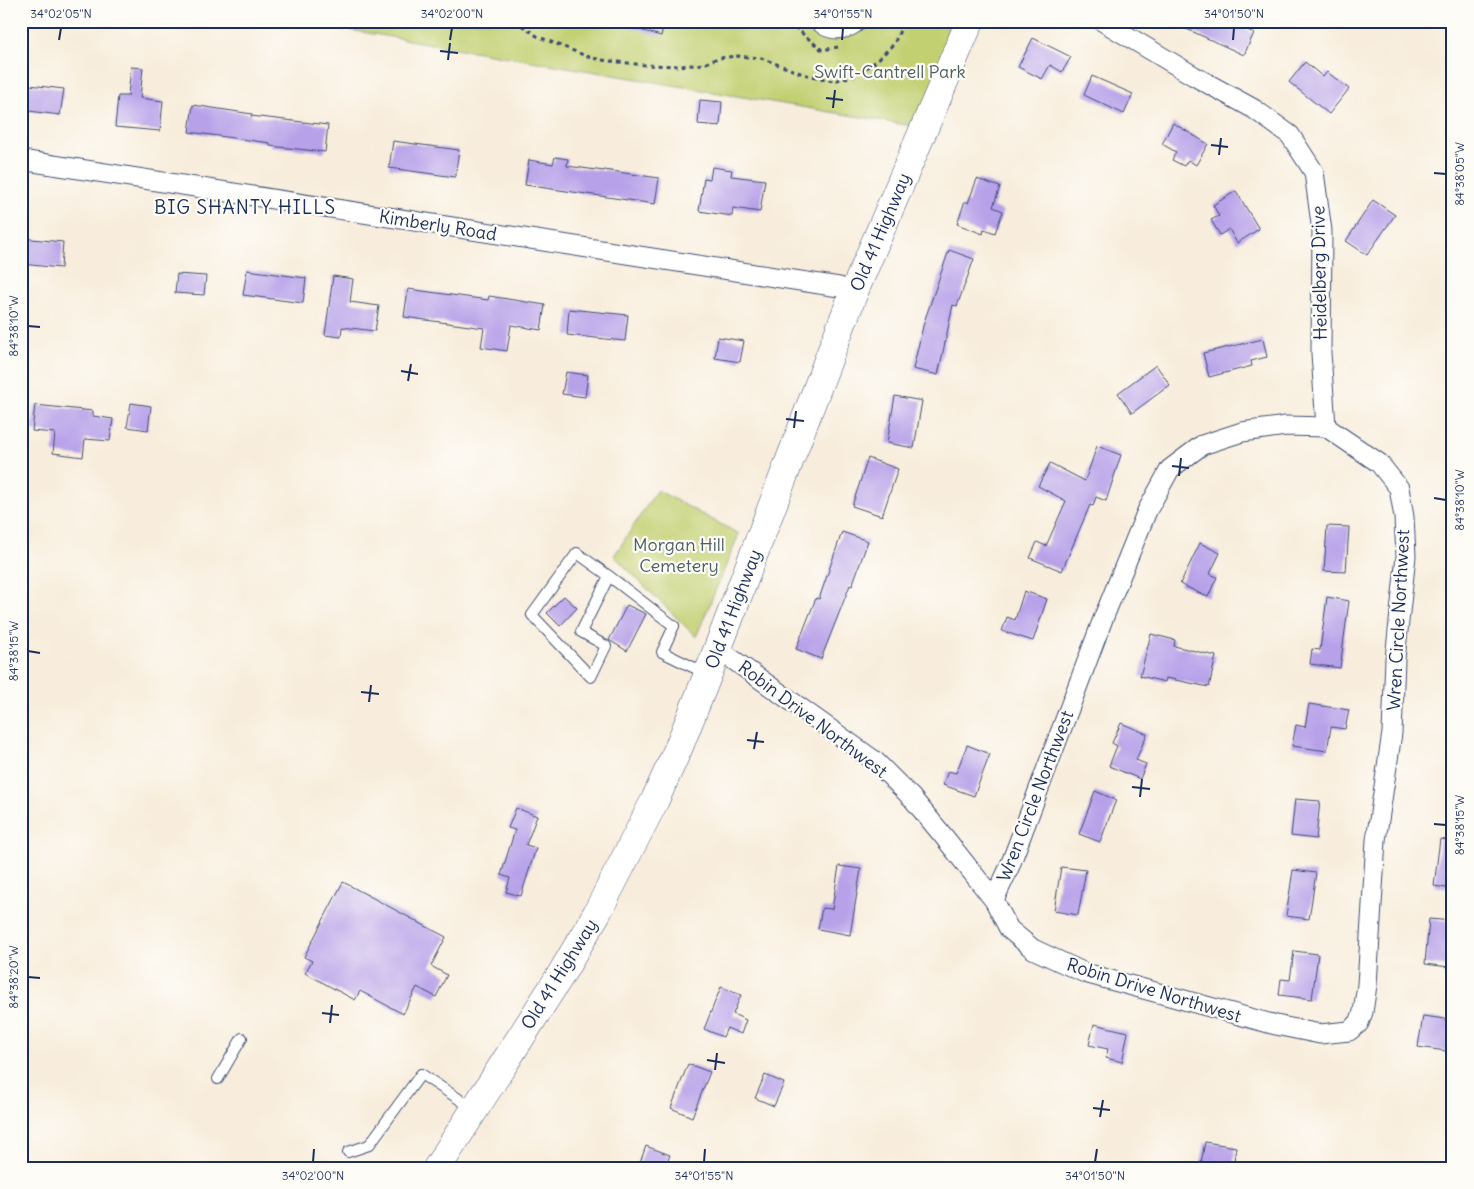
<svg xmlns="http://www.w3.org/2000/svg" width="1474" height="1189" viewBox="0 0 1474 1189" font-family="Delius,sans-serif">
<rect width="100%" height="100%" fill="#fdfcf7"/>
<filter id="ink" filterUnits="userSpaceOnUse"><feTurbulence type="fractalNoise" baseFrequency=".02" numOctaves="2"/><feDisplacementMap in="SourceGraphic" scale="10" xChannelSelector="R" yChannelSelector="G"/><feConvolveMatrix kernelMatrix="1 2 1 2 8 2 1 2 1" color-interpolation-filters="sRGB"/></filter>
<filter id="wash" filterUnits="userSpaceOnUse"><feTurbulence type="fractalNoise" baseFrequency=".0096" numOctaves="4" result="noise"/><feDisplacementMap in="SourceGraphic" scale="20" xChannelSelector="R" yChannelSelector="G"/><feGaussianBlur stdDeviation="1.12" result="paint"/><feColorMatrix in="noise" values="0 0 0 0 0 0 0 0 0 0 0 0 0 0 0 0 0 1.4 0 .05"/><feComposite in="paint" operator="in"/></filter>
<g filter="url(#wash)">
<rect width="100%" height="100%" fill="#f8eddc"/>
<!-- green -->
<g fill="#c3d072" stroke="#6f8068">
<polygon points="297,21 971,21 924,128"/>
<polygon points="657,490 739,534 696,637 614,556"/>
</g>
<g id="blocks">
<!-- building -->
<g fill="#b7a1e9">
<polygon points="623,21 665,21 661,36 622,25"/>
<polygon points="1169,21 1228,21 1254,33 1244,55"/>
<polygon points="1033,38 1071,57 1062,72 1050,65 1042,79 1018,67"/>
<polygon points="1305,62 1323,77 1327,72 1349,89 1329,114 1289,82"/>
<polygon points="131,67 143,68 140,98 163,101 160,131 115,127 118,96 128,96"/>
<polygon points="1092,76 1133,94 1124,114 1084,95"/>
<polygon points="21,84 64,89 60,115 21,110"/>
<polygon points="700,100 722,102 720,126 698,124"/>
<polygon points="193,105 252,114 251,116 328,125 325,152 270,146 270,143 189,132"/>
<polygon points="1173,123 1208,144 1196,165 1188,160 1184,166 1172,160 1176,152 1162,144"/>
<polygon points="393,141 459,150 455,177 389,168"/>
<polygon points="555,157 568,159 567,166 604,171 604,170 659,178 655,204 525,185 529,160 553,164"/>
<polygon points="712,167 732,170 731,176 765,180 760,212 733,208 732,216 699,211 704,178 710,179"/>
<polygon points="977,179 1000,187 993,207 1003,211 995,233 984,229 983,234 957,224 965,201 968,203"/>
<polygon points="1236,191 1259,229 1237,243 1229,229 1220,235 1211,220 1219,216 1213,205"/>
<polygon points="1373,200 1395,215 1367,255 1346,241"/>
<polygon points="21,238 63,242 61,268 21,264"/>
<polygon points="949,250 974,259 957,306 953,305 938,375 913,369 924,322"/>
<polygon points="247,270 306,278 303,303 243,295"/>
<polygon points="177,274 206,276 204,295 175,293"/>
<polygon points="333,276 353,279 350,302 379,306 375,331 342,327 341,337 325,335"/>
<polygon points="408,289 488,300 489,296 545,305 541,330 511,325 507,351 481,347 484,328 404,317"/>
<polygon points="569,309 628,315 625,341 567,335"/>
<polygon points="718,337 744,341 740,362 715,358"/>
<polygon points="1263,339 1267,357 1251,361 1252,366 1209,377 1203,353"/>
<polygon points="1156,365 1170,385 1132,413 1118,393"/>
<polygon points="566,372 588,375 585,397 562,394"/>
<polygon points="895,396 922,401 914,448 887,443"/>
<polygon points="131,403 151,406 148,430 127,427"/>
<polygon points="35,405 93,411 93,416 113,419 110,441 85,439 83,457 53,453 55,433 32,431"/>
<polygon points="1097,446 1121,455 1106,501 1096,497 1093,506 1090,505 1062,571 1030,558 1037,542 1046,546 1066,501 1038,486 1050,463 1085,481"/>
<polygon points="868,458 898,469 882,516 852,506"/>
<polygon points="1327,526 1349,527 1346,572 1324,571"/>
<polygon points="842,532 868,541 852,586 850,585 821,659 796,649 816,598 819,599"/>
<polygon points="1200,543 1220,553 1210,574 1217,577 1208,597 1180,584"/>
<polygon points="1024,591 1047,599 1033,641 1002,631 1007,617 1015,620"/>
<polygon points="564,596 577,608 560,626 547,613"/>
<polygon points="1327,597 1349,601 1340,668 1310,664 1312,649 1320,650"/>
<polygon points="627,605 646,614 627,651 609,640"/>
<polygon points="1151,634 1175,640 1174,646 1216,656 1209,687 1166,678 1165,682 1140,676"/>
<polygon points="1309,704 1349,710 1345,729 1331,727 1327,751 1292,746 1296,725 1305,727"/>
<polygon points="1121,723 1147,734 1136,760 1146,764 1140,779 1109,766 1117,746 1112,743"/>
<polygon points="967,745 990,754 974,796 943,785 948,771 956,773"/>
<polygon points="1095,791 1116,800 1100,842 1079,834"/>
<polygon points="1295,799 1320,801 1316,839 1291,836"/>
<polygon points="516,808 537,816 526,845 536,848 521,896 506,892 510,878 501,875 515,830 508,828"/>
<polygon points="1440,839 1453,841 1453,889 1434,886"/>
<polygon points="839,866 861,869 850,935 818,929 822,908 832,909"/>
<polygon points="1061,867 1086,870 1078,915 1054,911"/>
<polygon points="1293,870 1316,873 1309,919 1286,916"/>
<polygon points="343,882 446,937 431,966 447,975 436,997 417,987 403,1014 360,991 355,1000 305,973 312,961 304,957"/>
<polygon points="1429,919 1453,921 1449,967 1425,964"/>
<polygon points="1294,951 1318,954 1312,999 1279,995 1281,979 1290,980"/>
<polygon points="721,987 741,995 733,1014 746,1020 741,1034 727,1028 723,1037 704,1029"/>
<polygon points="1423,1016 1453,1020 1453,1052 1418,1047"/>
<polygon points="1094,1024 1128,1032 1122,1062 1106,1058 1108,1049 1089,1045"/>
<polygon points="688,1064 710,1072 692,1117 671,1108"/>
<polygon points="765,1075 784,1083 774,1106 755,1098"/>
<polygon points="1205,1142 1236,1147 1233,1168 1200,1168"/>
<polygon points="646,1146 670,1155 665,1168 638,1168"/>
</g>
</g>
</g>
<g filter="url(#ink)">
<use href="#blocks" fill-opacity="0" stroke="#3c4c71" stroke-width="1"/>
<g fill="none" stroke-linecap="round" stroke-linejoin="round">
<!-- lane casing -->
<g stroke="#3c4c71" stroke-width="12">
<g id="lane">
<path d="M814 21C825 38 851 37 863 21"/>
<polyline points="609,576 577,553 532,615 591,677 606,646 581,632 609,576 674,626 662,652 707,674"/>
<polyline points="218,1079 242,1038"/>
<polyline points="348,1152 369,1145 421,1074 474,1109"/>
</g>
</g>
<!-- street casing -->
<g stroke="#3c4c71" stroke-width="21">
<g id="street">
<polyline points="1102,21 1194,76 1254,109 1290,135 1314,172 1322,231 1321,353 1326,427"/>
<polyline points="21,160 839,287 854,292"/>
<polyline points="718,649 875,761 912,798 945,838 994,900 1009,929 1033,949 1085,973 1276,1025 1320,1034 1349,1031 1359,1023 1363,1012 1367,985 1376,840 1392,733 1395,659 1406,556 1404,517 1399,488 1379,463 1326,427 1286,426 1242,432 1202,445 1170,469 1147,511 1103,619 1009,868 994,900"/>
</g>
</g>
<!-- secondary casing -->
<g stroke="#3c4c71" stroke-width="29">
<polyline id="secondary" points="437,1168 560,976 597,913 655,800 678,749 708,674 854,292 970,21"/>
</g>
<!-- path -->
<g stroke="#3c4c71" stroke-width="3" stroke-dasharray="4 4" stroke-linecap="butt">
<polyline points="515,21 537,36 586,56 601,60 645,65 681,66 704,64 718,58 738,56 761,58 803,74 833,81 854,76 875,62 894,44 904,21"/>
<polyline points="790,21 791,24 822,50 838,47"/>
<polyline points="887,21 903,24"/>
</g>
<!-- lane -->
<use href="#lane" stroke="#fff" stroke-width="10"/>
<!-- street -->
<use href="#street" stroke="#fff" stroke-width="19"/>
<!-- secondary -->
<use href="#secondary" stroke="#fff" stroke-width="28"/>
</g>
</g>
<!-- ticks -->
<path fill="none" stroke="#1b2f5e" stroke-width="2" d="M59 40 61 28M450 40 452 28M842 40 843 28M1233 40 1234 28M440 51 458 53M448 60 450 43M826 98 843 100M833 108 835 90M1211 145 1228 147M1219 155 1221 138M1434 173 1446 174M28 326 40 327M401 371 418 374M408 381 411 364M786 419 804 421M794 428 796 411M1172 466 1189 468M1179 476 1181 458M1434 498 1446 500M28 651 40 653M361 692 379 694M369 702 371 685M747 740 764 742M754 749 757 732M1132 787 1150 789M1140 797 1142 779M1434 824 1446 825M28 977 40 978M322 1013 339 1015M330 1023 332 1005M707 1060 725 1063M715 1070 717 1053M1093 1108 1110 1110M1100 1117 1103 1100M313 1162 314 1149M704 1162 705 1149M1095 1162 1097 1149"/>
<g text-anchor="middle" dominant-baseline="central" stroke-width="4.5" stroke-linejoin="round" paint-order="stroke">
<!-- park labels -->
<g font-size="18" fill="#4d5f64" stroke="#fdfcf7">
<text x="890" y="71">Swift-Cantrell Park</text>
<text x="679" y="544">Morgan Hill<tspan x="679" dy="21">Cemetery</tspan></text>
</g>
<!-- street labels -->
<g font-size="18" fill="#1b2f5e" stroke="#fdfcf7">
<text transform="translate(438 225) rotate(9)">Kimberly Road</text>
<text transform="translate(880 232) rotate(-67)">Old 41 Highway</text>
<text transform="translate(1319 273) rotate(-91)">Heidelberg Drive</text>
<text transform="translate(733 609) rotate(-69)">Old 41 Highway</text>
<text transform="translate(1398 620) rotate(-87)">Wren Circle Northwest</text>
<text transform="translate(813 719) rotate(37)">Robin Drive Northwest</text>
<text transform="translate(1035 796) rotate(-69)">Wren Circle Northwest</text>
<text transform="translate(559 974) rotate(-58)">Old 41 Highway</text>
<text transform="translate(1154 990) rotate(17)">Robin Drive Northwest</text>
</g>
<!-- neighbourhood labels -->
<g font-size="19" letter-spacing="1" fill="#1b2f5e" stroke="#fdfcf7">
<text x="245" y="207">BIG SHANTY HILLS</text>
</g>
</g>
<!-- margin -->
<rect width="1474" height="1189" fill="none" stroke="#fdfcf7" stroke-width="55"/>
<rect x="28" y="28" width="1418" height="1134" fill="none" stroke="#1b2f5e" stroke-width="2"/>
<g font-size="12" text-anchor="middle" fill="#1b2f5e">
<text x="61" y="18">34°02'05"N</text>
<text x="452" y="18">34°02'00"N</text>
<text x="843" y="18">34°01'55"N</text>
<text x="1234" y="18">34°01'50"N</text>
<text transform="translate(1460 174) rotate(-90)" y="4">84°38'05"W</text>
<text transform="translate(14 326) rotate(-90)" y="4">84°38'10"W</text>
<text transform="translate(1460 500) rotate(-90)" y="4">84°38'10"W</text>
<text transform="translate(14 651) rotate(-90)" y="4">84°38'15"W</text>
<text transform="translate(1460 825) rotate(-90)" y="4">84°38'15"W</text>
<text transform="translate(14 977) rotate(-90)" y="4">84°38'20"W</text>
<text x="313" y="1180">34°02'00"N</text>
<text x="704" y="1180">34°01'55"N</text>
<text x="1095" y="1180">34°01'50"N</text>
</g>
</svg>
